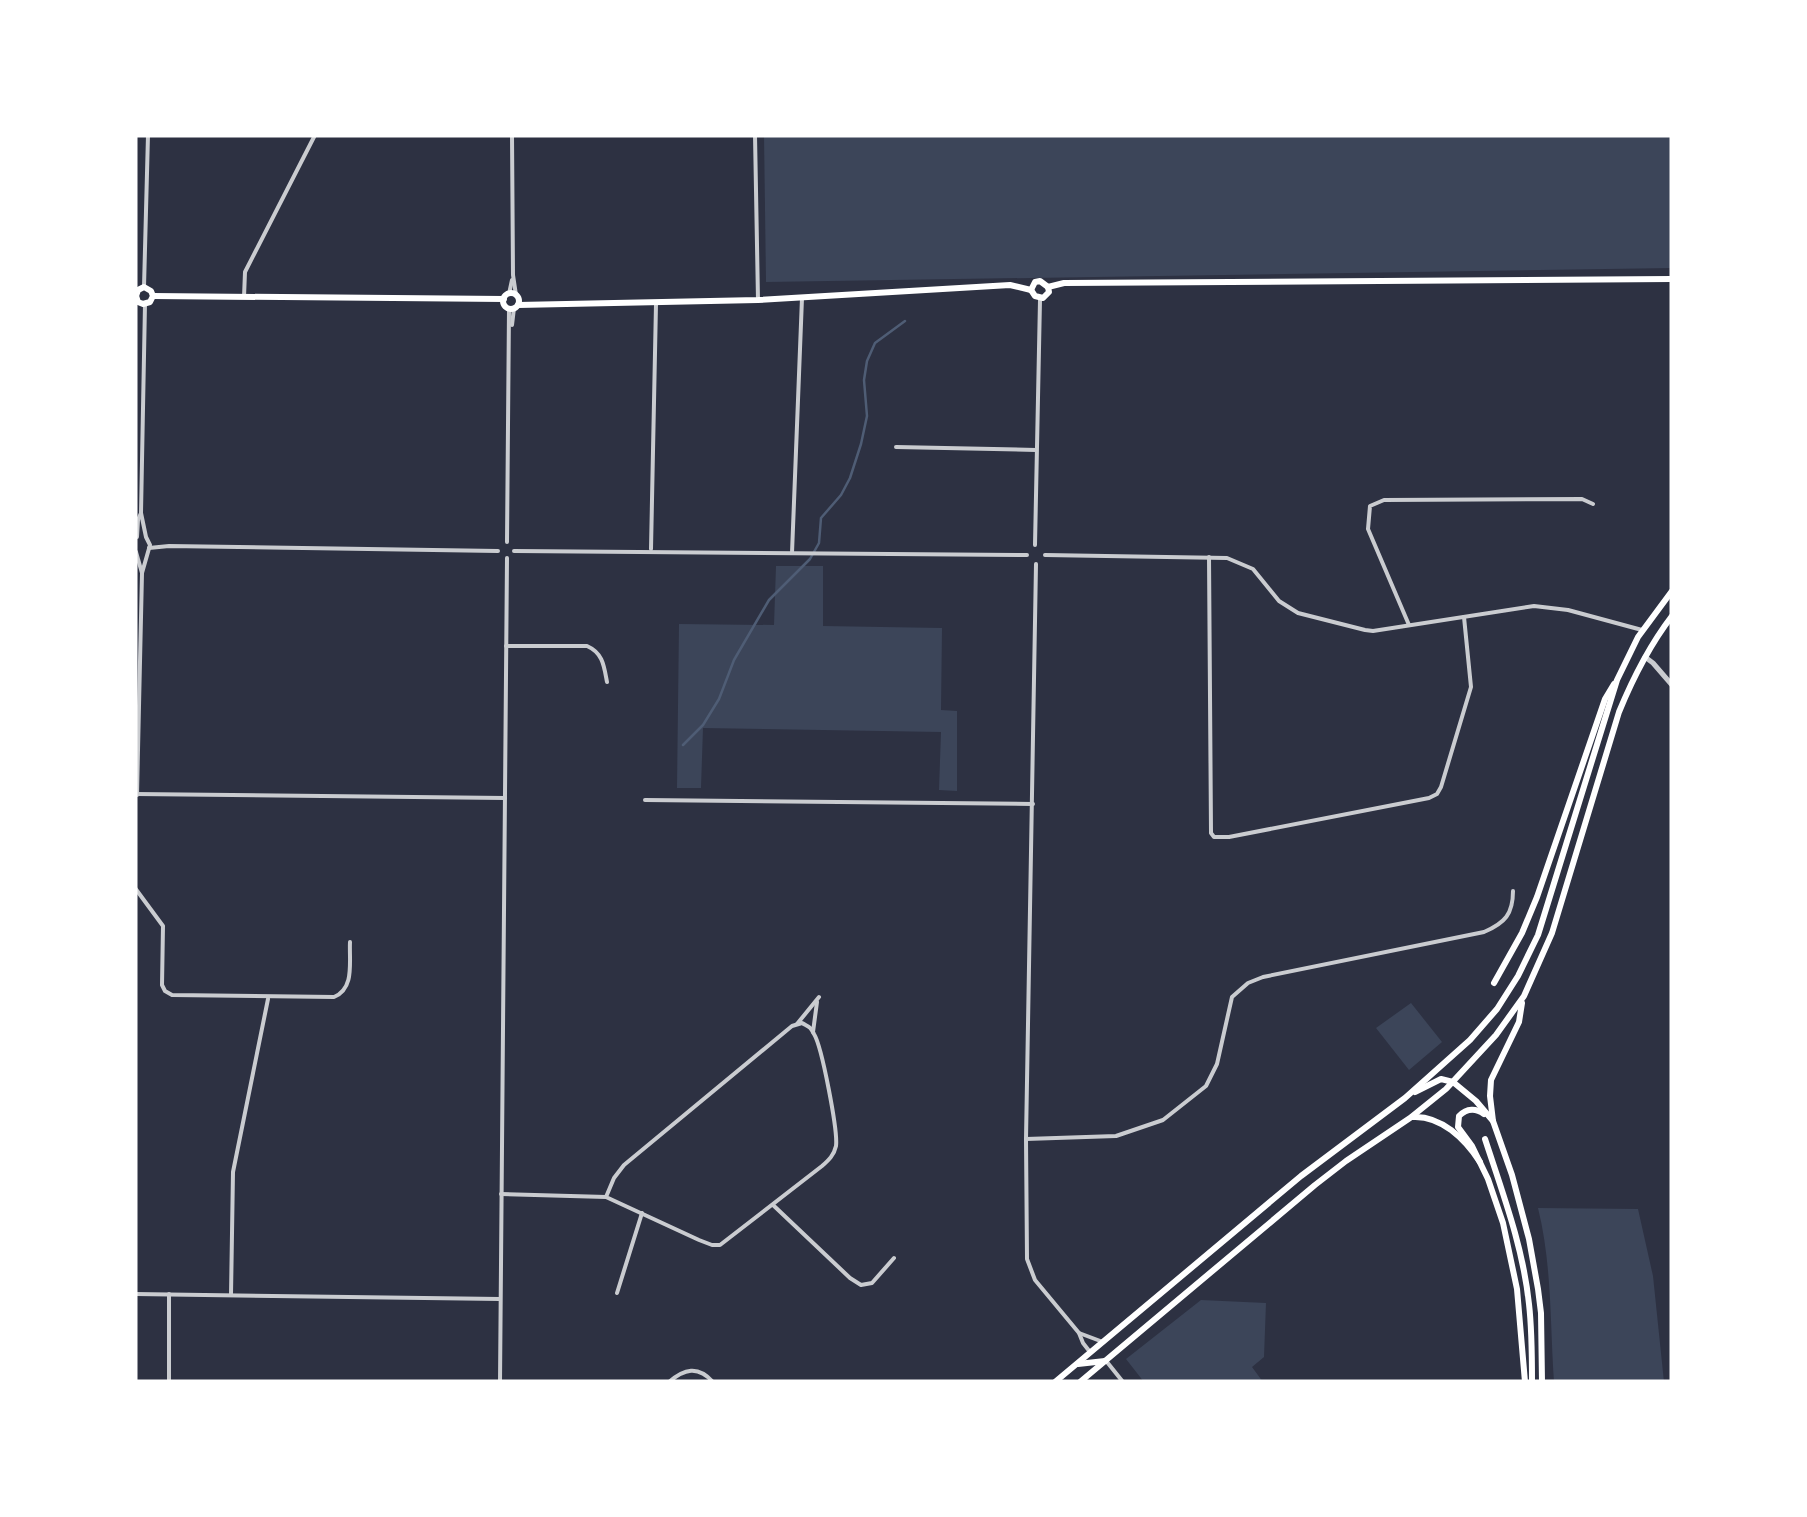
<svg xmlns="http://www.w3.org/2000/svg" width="1807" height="1517" viewBox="0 0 1807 1517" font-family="'Space Grotesk',sans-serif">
<rect width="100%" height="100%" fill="#2d3142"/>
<!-- green -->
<g fill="#3c4559">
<polygon points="764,135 1672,135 1672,268 766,282"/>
<polygon points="776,566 823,566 823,626 942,628 941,710 957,711 957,791 939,790 941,732 703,728 701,788 677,788 679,624 774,625"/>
<polygon points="1411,1003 1442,1042 1409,1070 1376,1028"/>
<path d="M1538 1208 1638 1209 1653 1276 1664 1382H1554C1550 1324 1552 1264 1538 1208Z"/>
<polygon points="1201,1300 1266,1303 1264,1357 1252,1367 1263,1382 1144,1382 1126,1359"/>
</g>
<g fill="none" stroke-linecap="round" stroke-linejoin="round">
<!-- stream -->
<polyline stroke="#4f5d75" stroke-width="2.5" points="683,745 703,725 719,699 734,660 769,600 810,559 819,543 821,518 841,495 850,478 861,444 867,416 864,380 867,361 875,343 905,321"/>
<!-- minor -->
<g stroke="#caccd0" stroke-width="4">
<polyline points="512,135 513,275 516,295"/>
<polyline points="755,135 758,300"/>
<polyline points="144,287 148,135"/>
<polyline points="509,294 512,280"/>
<polyline points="244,297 245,272 315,135"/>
<polyline points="512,325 514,308"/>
<polyline points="896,447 1036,450"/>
<polyline points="137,537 138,520 141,513 145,304"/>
<polyline points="507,542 509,309"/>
<polyline points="1035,545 1040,300"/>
<polyline points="149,548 169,546 498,551"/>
<polyline points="651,549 656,304"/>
<polyline points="514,551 1027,555"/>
<polyline points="136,552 142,573"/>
<polyline points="792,553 802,298"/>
<polyline points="1045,555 1227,558 1253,569 1279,601 1298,613 1365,630 1373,631 1534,606 1568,610 1642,630"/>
<polyline points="1209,557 1211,833 1214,837 1229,837 1429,798 1437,794 1441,787 1471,687 1464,617"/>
<polyline points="1036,564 1026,1139 1027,1259 1035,1280 1079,1333 1083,1343 1090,1352"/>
<polyline points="1409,625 1368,529 1370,506 1384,500 1582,499 1593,504"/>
<path d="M506 646H587C603 653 604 666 607 682"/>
<polyline points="135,794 505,798"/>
<polyline points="137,795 142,573 150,545 146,537 141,513"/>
<polyline points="645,800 1033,804"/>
<path d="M135 888 163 926 162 985 165 991 172 995 334 997C355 988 349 962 350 942"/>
<polyline points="797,1024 819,997"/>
<polyline points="813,1032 817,1002"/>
<path d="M1026 1139 1116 1136 1163 1120 1206 1086 1217 1064 1232 997 1248 983 1263 977 1484 932C1505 923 1513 914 1513 891"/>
<path d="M501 1194 606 1197 699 1240 712 1245H720L822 1166C829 1160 834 1155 836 1146 838 1131 822 1047 814 1034 810 1026 809 1027 802 1023L792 1026 624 1165 614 1178 606 1197"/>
<polyline points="773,1205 850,1278 861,1285 872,1283 894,1258"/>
<polyline points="617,1293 642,1213"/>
<polyline points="135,1294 500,1299"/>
<polyline points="169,1294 169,1382"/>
<polyline points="231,1295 233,1172 268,999"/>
<polyline points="1079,1333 1103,1342"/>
<polyline points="1107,1362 1123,1382"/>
<polyline points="500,1382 507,558"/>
<path d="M669 1382C684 1369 698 1365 713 1382"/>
</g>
<!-- tertiary -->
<polyline stroke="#caccd0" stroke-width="5" points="1645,657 1653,663 1672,685"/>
<!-- secondary -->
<g stroke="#fff" stroke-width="6">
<polyline points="1048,287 1064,283 1672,279"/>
<polyline points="1031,290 1035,296 1043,298 1049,292 1048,287"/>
<polyline points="1031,290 1035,282 1040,281 1048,287"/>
<circle cx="511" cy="301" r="8"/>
<polyline points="136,296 138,290 144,287 151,291 153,296"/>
<polyline points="136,296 138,302 143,304 150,302 153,296"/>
<polyline points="153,296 504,299"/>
<polyline points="518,305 758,300 1010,285 1031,290"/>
</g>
<!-- primary -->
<g stroke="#fff" stroke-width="6">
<polyline points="1494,983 1522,933 1537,897 1605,699 1614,684"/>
<polyline points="1453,1082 1476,1101 1493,1121 1512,1175 1529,1239 1538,1289 1541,1313 1542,1382"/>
<path d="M1484 1114C1476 1108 1467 1108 1459 1116L1458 1127 1472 1146 1488 1179 1503 1223 1517 1289 1525 1382"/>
<path d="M1485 1139C1503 1194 1523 1247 1529 1304 1532 1330 1532 1356 1532 1382"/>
</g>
<!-- trunk -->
<g stroke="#fff" stroke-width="6">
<polyline points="1415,1092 1441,1079 1453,1082"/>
<path d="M1412 1117C1441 1115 1465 1139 1480 1162"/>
<polyline points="1493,1121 1490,1096 1491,1080 1519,1022 1522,1003"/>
<polyline points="1078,1364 1105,1361"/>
<polyline points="1055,1382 1301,1176 1405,1098 1470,1040 1497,1009 1518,976 1538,935 1617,680 1638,637 1672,591"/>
<path d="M1080 1382 1315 1185 1346 1161 1410 1118 1446 1089 1496 1035 1524 996 1552 933 1619 712C1633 678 1649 646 1672 616"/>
</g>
</g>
<!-- border -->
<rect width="1807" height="1517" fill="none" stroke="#ffffff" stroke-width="275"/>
</svg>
